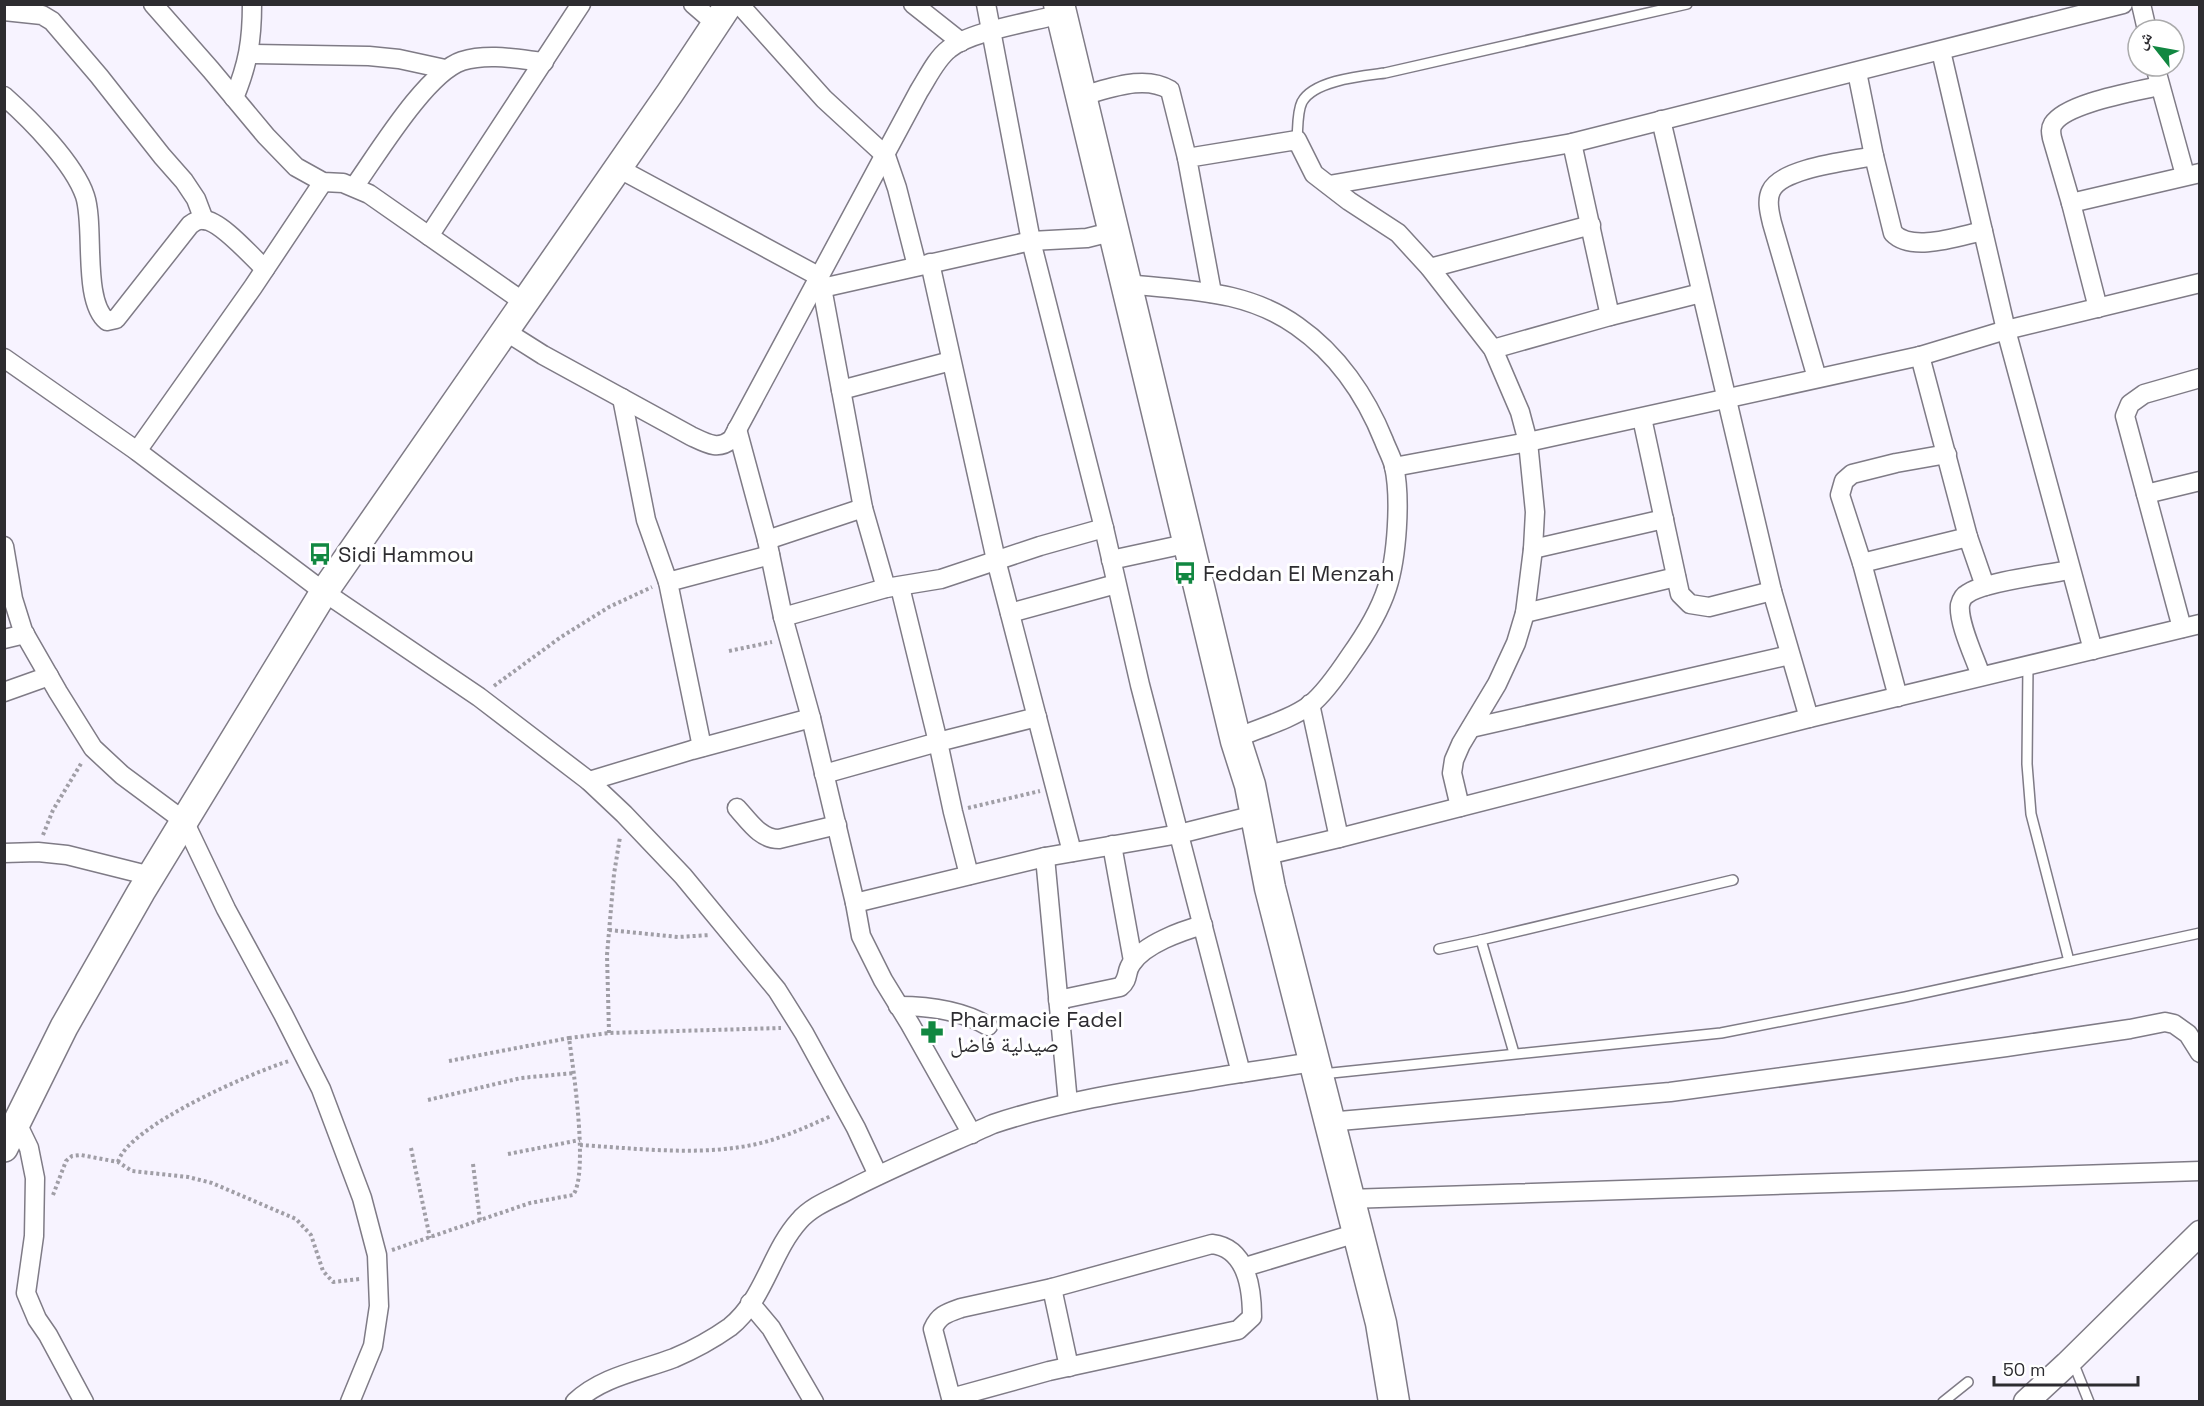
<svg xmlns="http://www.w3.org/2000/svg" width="2204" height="1406" viewBox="0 0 2204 1406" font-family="'Space Grotesk','Noto Naskh Arabic',sans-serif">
<rect width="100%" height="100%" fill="#f7f3ff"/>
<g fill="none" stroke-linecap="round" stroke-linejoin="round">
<!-- service casing -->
<g stroke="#7f7b86" stroke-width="12">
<g id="service">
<path d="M1297 140C1298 128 1297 112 1302 102 1314 80 1363 76 1385 73L1687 4"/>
<polyline points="2028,665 2027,764 2031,814 2069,961"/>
<polyline points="1481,940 1733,880"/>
<polyline points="1439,949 1481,940 1514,1053"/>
<polyline points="1322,1074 1721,1033 1905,997 2200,933"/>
<polyline points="2073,1362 2089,1402"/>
<polyline points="1943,1402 1968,1382"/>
</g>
</g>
<!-- minor casing -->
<g stroke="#7f7b86" stroke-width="21">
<g id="minor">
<polyline points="153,4 211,70 266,136 296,167 323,182 343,183 369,194 525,303"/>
<polyline points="693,4 715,23"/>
<polyline points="739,4 824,99 886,156 897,188 917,266"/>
<polyline points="913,4 961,42"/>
<polyline points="2141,4 2147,30"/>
<polyline points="4,11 42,15 52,21 99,76 162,156 184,181 196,199 204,220"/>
<polyline points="1941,51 2006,330 2093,650"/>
<polyline points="249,54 369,56 399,59 445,69"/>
<polyline points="2155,66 2185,175"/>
<path d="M1857 72 1874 156 1893 233C1912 253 1959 236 1983 231"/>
<path d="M4 96C30 119 74 163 85 196 95 226 82 301 107 321L116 319 120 314 190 225C194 222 199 219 204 220 221 221 252 257 265 269"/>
<path d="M1081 96C1109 89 1144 74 1170 90L1187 158"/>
<path d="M234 98C248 64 252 41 252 4"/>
<polyline points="1661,120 1772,591 1809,718"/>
<polyline points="1572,143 1610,316"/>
<polyline points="618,168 820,277 863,508 886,588"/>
<polyline points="1329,185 1572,143 2123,4"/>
<path d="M354 187C377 155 426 73 462 61 488 53 517 59 544 62"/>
<polyline points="2071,203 2200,173"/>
<polyline points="429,236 581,4"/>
<polyline points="930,263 996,560 1072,852"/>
<polyline points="1430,268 1591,225"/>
<path d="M1128 284C1188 291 1245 289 1297 326 1337 354 1366 396 1384 441 1387 449 1392 458 1394 466 1401 498 1397 557 1387 588 1379 613 1365 635 1350 656 1340 671 1324 694 1310 705 1289 720 1262 727 1239 737L1236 741"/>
<polyline points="822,288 1031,241 1087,238 1115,231"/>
<polyline points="1212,293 1187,158 1297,140 1314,174 1349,201 1398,233 1430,268 1493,349 1520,412 1528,442 1535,512 1533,549 1525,613 1516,643 1497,684 1461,744 1454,760 1452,773 1460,807"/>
<path d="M2098 308 2071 203 2052 138C2051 133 2050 129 2053 124 2066 103 2134 92 2159 86"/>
<path d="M505 331 543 355 691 436C706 443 718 451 732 439L919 91C928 77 936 59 949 49 970 31 1033 22 1061 14"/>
<polyline points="1493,349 1610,316 1701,293"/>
<polyline points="1920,356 1968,537 1985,586"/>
<polyline points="4,358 137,451 324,592 479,697 589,781 624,814 683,876 777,990 804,1033 856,1128 878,1175"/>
<path d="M1817 378 1772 223C1770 214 1766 201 1771 191 1781 168 1850 161 1874 156"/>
<polyline points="841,390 951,361"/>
<polyline points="622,398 646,520 668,582"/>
<polyline points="1642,418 1680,594 1690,604 1709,607 1772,591"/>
<polyline points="737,429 767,540 783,617 811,718 855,903 861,936 883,980 910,1024 972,1134"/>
<polyline points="137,451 253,287 323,182"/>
<polyline points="1394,467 1528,442 1920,356 2006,330 2200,283"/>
<polyline points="2146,494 2200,481"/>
<polyline points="767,540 863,508"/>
<polyline points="4,546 13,599 23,631 58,692 93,748 122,775 184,821 226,909 283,1014 321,1089 362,1198 377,1255 379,1306 373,1346 350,1402"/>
<polyline points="1533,549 1664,519"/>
<polyline points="1111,560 1190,543"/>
<polyline points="1862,563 1968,537"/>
<polyline points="1010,613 1116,584"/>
<polyline points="1525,613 1676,577"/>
<polyline points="783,617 886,588 941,579 1040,546 1104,528"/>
<polyline points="2182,628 2125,416 2130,404 2144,394 2200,378"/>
<polyline points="4,639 25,634"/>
<path d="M1981 676C1975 658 1958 623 1960 605 1961 601 1963 596 1967 594 1982 582 2048 574 2070 570"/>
<polyline points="4,692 49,676"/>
<polyline points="1898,697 1862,563 1840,495 1844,481 1852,474 1896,463 1947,454"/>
<polyline points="1310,704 1339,838"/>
<polyline points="1471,728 1790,655"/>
<polyline points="702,747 668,582 770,555"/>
<polyline points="824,774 938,742 900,587"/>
<polyline points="589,781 692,750 811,718"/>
<path d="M737 808C749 821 760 839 779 839L837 825"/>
<polyline points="1112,845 1133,961"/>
<polyline points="4,853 38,852 67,855 151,876"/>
<polyline points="1263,856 1339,838 1809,718 2200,624"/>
<polyline points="1045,857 1068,1103"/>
<polyline points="969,875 953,812 938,742 1037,717"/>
<polyline points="855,903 1045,857 1179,834 1255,815"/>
<path d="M1058 1000 1120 987C1130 979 1125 971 1132 963 1145 944 1181 931 1203 925"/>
<path d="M898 1006C929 1006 961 1010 988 1026"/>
<polyline points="1241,1073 1313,1062"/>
<polyline points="16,1121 29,1148 35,1178 34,1236 26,1293 37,1319 48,1335 84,1402"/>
<polyline points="1328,1122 1670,1092 2006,1047 2130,1029 2165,1022 2174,1024 2188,1034 2200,1053"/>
<polyline points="1348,1199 2200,1171"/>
<polyline points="1245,1267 1357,1233"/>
<polyline points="1052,1288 1069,1367"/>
<polyline points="750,1303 771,1328 814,1402"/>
<path d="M951 1398 933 1329C939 1315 947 1313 961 1308L1052 1288 1212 1244C1247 1248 1252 1289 1252 1317L1238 1330 1049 1371 951 1398 952 1402"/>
<path d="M575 1402C603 1376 640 1371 674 1358 693 1350 713 1339 730 1327 764 1300 771 1252 799 1221 811 1207 829 1200 845 1192 893 1167 944 1146 993 1124 1074 1097 1158 1087 1241 1073L1140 685 1104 528 1031 241 986 4"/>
</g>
</g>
<!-- tertiary casing -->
<g stroke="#7f7b86" stroke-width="27">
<polyline id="tertiary" points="2026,1402 2067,1364 2200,1233"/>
</g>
<!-- secondary casing -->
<g stroke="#7f7b86" stroke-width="30">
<polyline id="secondary" points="4,1148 64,1027 141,892 324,592 670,93 729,4"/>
</g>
<!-- primary casing -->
<g stroke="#7f7b86" stroke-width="33">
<polyline id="primary" points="1059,4 1236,741 1250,785 1270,888 1381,1323 1394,1402"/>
</g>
<!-- path -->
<g stroke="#a09ea6" stroke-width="4" stroke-dasharray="3 3" stroke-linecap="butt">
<polyline points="729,651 772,642"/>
<polyline points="494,686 561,637 609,607 652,587"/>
<polyline points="968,808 1040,791"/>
<polyline points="43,835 53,810 82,762"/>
<polyline points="609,930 678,937 710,935"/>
<polyline points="609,1033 607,955 614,874 620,837"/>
<polyline points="449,1061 569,1038"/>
<polyline points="428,1100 521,1078 574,1073"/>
<path d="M580 1145C629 1148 692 1155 740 1147 772 1143 802 1129 831 1116"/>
<polyline points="411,1148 430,1238"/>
<polyline points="508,1154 580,1140"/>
<path d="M118 1162C128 1126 253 1072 289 1061"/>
<polyline points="473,1164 480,1220"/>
<polyline points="53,1195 66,1161 72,1156 81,1155 118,1162 132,1171 188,1177 212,1183 296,1219 311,1235 323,1271 333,1282 360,1279"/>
<path d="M392 1250 530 1203 573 1195C589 1174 573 1067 569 1038L609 1033 781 1028"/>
</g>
<!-- service -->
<use href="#service" stroke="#fff" stroke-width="9"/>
<!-- minor -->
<use href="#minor" stroke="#fff" stroke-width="18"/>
<!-- tertiary -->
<use href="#tertiary" stroke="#fff" stroke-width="24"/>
<!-- secondary -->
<use href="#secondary" stroke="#fff" stroke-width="27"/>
<!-- primary -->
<use href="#primary" stroke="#fff" stroke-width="30"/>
</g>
<!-- icons -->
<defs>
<g id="bus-bare" transform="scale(1.8)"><path d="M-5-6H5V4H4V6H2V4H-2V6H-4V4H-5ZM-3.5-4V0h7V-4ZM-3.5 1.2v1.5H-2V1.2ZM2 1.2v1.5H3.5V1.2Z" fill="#118741" stroke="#fff" stroke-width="2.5" paint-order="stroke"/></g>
<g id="pharmacy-bare" transform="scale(1.8)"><path d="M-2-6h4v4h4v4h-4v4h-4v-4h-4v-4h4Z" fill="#118741" stroke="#fff" stroke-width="2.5" paint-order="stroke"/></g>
</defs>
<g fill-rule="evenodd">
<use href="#bus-bare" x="320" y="554"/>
<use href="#bus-bare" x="1185" y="573"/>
<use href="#pharmacy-bare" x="932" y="1032"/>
</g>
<g text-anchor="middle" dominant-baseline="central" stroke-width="6" stroke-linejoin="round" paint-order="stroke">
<!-- poi labels -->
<g font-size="22" fill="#2d2c30" stroke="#fff" text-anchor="start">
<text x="338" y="554">Sidi Hammou</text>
<text x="1203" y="573">Feddan El Menzah</text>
<text x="950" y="1019">Pharmacie Fadel<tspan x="950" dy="25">صيدلية فاضل</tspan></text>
</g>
</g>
<!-- border -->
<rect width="2204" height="1406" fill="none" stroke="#2d2c30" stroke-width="12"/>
<!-- north arrow -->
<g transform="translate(2156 48) rotate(301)"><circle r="28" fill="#ffffff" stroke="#ababac" stroke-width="1.5"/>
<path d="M0-4.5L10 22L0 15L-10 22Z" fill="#118741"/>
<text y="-9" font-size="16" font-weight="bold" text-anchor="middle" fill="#2d2c30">ش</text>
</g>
<!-- scale -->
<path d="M1994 1376v9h144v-9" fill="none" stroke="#2d2c30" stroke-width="3"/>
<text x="2003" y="1376" font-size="18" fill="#2d2c30" stroke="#ffffff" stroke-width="4.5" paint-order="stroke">50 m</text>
</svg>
